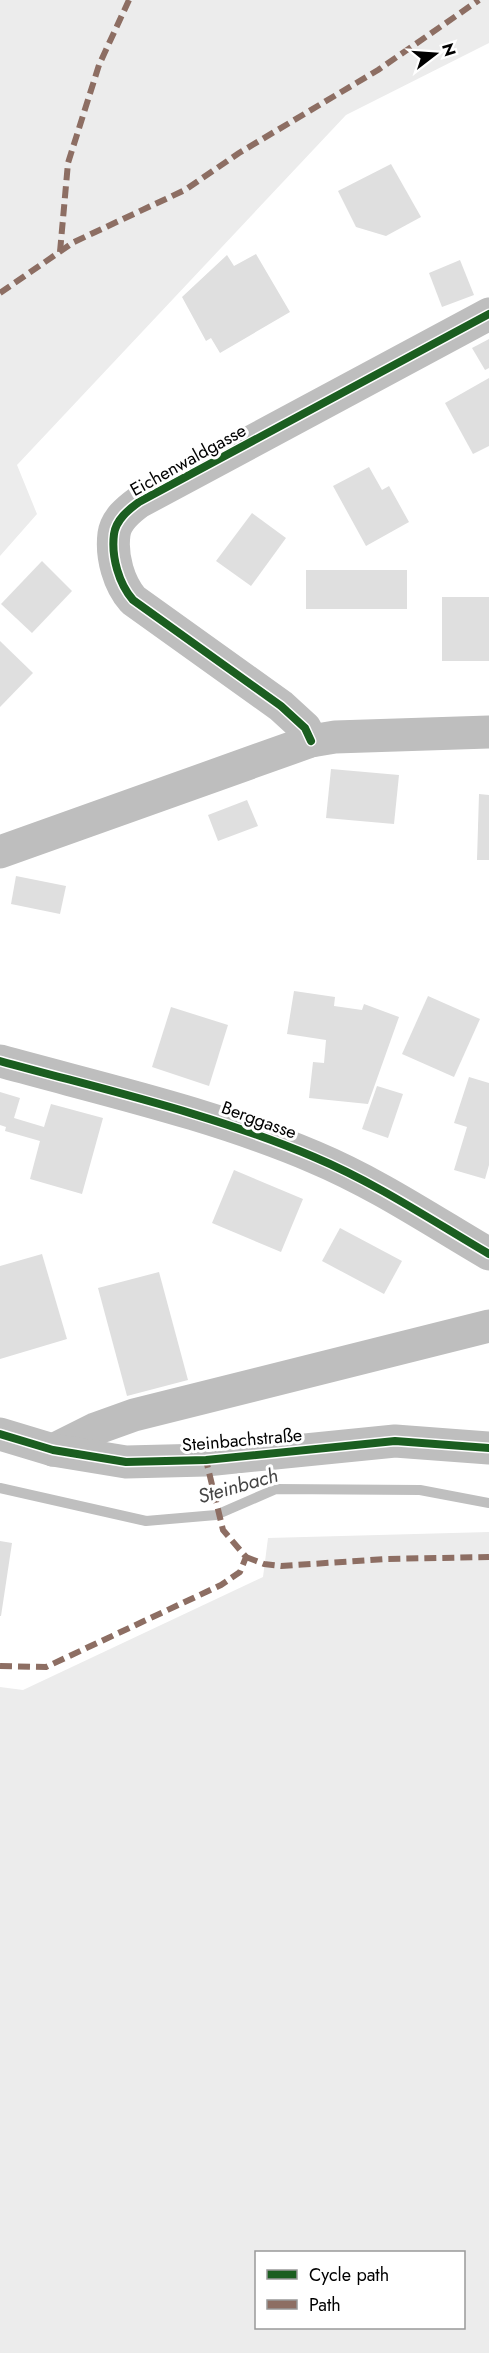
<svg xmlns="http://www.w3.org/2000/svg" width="489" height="2353" viewBox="0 0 489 2353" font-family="Jost,sans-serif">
<rect width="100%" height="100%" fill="#fff"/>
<!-- green -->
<g fill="#ececec" fill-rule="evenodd">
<polygon points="0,0 489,0 489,43 346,115 17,465 37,514 0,556"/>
<path d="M489 1532V2353H0V1687L23 1690 263 1577 268 1538ZM464 2252V2328H256V2252Z"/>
</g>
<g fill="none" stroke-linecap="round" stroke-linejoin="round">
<!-- stream -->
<polyline stroke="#bfbfbf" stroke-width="10" points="0,1488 146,1521 216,1515 276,1489 420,1490 489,1503"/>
</g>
<!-- building -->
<g fill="#dfdfdf">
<polygon points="391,164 421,217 386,236 356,227 338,191"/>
<polygon points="256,254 290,312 220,353 211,338 206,341 182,297 227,255 234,266"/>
<polygon points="460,260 474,295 442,307 429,273"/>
<polygon points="489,339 489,368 485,370 472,348"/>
<polygon points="489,378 489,446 473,454 445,403"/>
<polygon points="369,467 382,490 389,486 409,522 366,546 333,486"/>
<polygon points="252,513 286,538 251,586 216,561"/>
<polygon points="42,561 72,591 32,633 1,604"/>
<rect x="306" y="570" width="101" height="39"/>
<rect x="442" y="597" width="47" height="64"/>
<polygon points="0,641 33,673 0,707"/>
<polygon points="331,769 399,775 394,824 326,818"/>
<polygon points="479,794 489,795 489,860 477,860"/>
<polygon points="247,800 258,826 218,841 208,815"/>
<polygon points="16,876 66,886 60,914 11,904"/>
<polygon points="294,991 335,997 334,1006 362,1010 364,1004 399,1017 368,1104 309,1098 313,1062 324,1063 326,1040 287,1034"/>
<polygon points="428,996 480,1019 454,1077 402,1054"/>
<polygon points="171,1007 228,1025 209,1086 152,1067"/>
<polygon points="469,1077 489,1083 489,1165 485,1179 454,1170 467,1127 454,1123"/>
<polygon points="377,1086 403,1094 388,1138 362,1129"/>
<polygon points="0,1092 20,1098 14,1118 44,1127 51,1104 103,1118 82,1194 30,1179 40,1141 5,1131 6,1127 0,1125"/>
<polygon points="234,1170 303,1199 281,1252 212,1223"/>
<polygon points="340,1228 402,1261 384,1294 322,1261"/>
<polygon points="42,1254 67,1339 0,1359 0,1266"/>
<polygon points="159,1272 188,1380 127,1396 98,1288"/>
<polygon points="0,1541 12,1543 1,1616 0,1616"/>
</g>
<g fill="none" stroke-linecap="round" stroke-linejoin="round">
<!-- minor -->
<g stroke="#bebebe" stroke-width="33">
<path d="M311 741 305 728 281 706 133 600C119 584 111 557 114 534 116 520 128 510 139 502L489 314"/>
<polyline points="0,852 311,741 335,737 489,732"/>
<path d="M0 1061C105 1090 213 1114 314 1157 376 1183 431 1220 489 1254"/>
<polyline points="53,1450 95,1429 134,1415 489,1326"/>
</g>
<!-- tertiary -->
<polyline stroke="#bebebe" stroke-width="33" points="0,1434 53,1450 126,1462 206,1460 395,1441 489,1448"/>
<!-- quiet -->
<g stroke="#8d6e63" stroke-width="6" stroke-dasharray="12 6" stroke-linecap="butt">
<polyline points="60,252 68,163 99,65 129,0"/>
<polyline points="0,293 74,242 185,190 239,153 378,70 479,0"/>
<polyline points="246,1557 264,1564 281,1566 386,1559 489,1557"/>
<polyline points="0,1666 46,1667 221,1585 240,1572 246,1557 223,1530 206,1460"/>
</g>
<!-- cycleway casing -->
<g stroke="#fff" stroke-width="11">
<g id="cycleway">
<path d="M311 741 305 728 281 706 133 600C119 584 111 557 114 534 116 520 128 510 139 502L489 314"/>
<path d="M0 1061C105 1090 213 1114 314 1157 376 1183 431 1220 489 1254"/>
<polyline points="0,1434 53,1450 126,1462 206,1460 395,1441 489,1448"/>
</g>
</g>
<!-- cycleway -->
<use href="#cycleway" stroke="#1b5e20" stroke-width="8"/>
</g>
<g text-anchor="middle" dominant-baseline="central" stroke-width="6" stroke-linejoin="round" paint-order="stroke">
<!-- street labels -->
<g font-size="18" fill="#000" stroke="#fff">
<text transform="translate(188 460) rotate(-29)">Eichenwaldgasse</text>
<text transform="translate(259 1120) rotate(20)">Berggasse</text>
<text transform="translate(242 1440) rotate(-5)">Steinbachstraße</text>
</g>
<!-- water labels -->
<g font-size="20" font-style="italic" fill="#444" stroke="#fff">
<text transform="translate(238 1486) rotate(-16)">Steinbach</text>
</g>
</g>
<!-- legend -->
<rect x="255" y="2251" width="210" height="78" fill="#ffffff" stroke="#999999" stroke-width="1.5"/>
<rect x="267" y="2270" width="30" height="9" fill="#1b5e20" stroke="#999999" stroke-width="1.5"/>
<text x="309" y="2281" font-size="18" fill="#000000">Cycle path</text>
<rect x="267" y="2300" width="30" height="9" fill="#8d6e63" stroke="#999999" stroke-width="1.5"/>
<text x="309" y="2311" font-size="18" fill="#000000">Path</text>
<!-- north arrow -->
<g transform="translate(435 54) rotate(73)" stroke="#ffffff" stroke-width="4.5" paint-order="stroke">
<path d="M0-4.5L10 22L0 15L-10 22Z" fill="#000000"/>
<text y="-9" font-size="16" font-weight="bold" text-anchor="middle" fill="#000000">N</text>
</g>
</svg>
